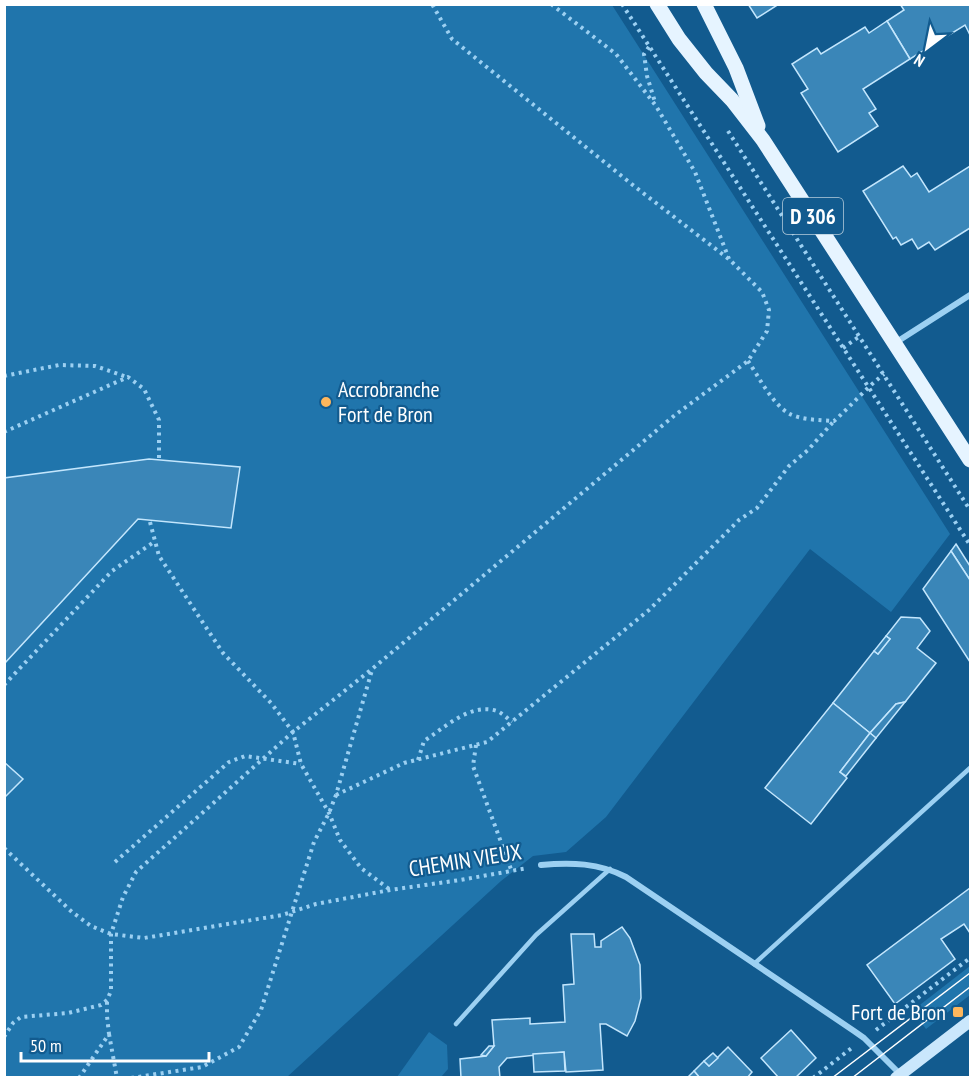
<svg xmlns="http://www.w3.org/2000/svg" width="975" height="1082" viewBox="0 0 975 1082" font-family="'PT Sans Narrow',sans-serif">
<rect width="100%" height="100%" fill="#125b8f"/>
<!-- green -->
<g fill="#2075ac">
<polygon points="5,5 612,5 950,534 891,612 810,549 606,817 566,852 533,856 501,881 287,1077 5,1078"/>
<polygon points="970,966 970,995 926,1029 912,1011"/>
<polygon points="429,1032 447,1045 448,1069 441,1077 397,1077"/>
</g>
<!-- building -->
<g fill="#3a86b8" stroke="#c3e6fd" stroke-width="1.5">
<polygon points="748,4 779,4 757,18"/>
<polygon points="900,4 970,4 970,35 965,25 910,59 887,21 904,10"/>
<polygon points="887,21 910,59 863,89 876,109 869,113 878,126 838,152 801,93 808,89 792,64 817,48 821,54 865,27 869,33"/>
<polygon points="903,166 911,177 917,173 929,192 970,166 970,228 935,250 929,242 918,249 912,239 901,245 896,237 893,239 863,191"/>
<polygon points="149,459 240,467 231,528 138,519 4,664 4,478"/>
<polygon points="956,544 970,566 970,580 951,551"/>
<polygon points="951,551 970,580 970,662 923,589"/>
<polygon points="901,617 920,618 930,631 917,648 936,663 905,702 896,704 870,733 833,703 874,651 878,654 890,639 886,636"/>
<polygon points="886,636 890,639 878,654 874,651"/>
<polygon points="905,702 876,738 870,733 896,704"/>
<polygon points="833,703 870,733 840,772 847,778 811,824 765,788"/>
<polygon points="870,733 876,738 846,776 840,772"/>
<polygon points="4,762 23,779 4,798"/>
<polygon points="970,888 970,933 964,924 941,939 955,959 895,1004 867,965"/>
<polygon points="622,927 630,938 640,965 641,998 635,1021 627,1036 606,1024 600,1024 603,1070 566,1072 564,1052 507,1058 499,1067 500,1078 461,1078 460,1059 486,1056 494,1046 492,1020 530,1018 530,1024 565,1022 563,985 574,984 571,934 594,934 595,947 601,947 601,941"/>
<polygon points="791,1030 816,1058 795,1078 779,1078 761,1058"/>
<polygon points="489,1046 494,1046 486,1056 481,1055"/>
<polygon points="728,1047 752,1072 747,1078 700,1078 694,1071 704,1061 709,1066"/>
<polygon points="564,1052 565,1071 534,1072 533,1054"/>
<polygon points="713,1053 718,1058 709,1066 704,1061"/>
<polygon points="694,1071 700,1078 687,1078"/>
</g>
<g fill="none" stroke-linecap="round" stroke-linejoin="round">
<!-- path -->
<g stroke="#9cd0f2" stroke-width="4" stroke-dasharray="3 4.5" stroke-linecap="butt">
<polyline points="551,4 616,54 656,106 695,172 729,259"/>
<polyline points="622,4 970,545"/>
<polyline points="649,47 644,54 647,76 655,102"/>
<polyline points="728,131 970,510"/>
<polyline points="843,348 860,336"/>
<path d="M748 361C759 377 771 402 788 413 800 420 820 420 834 421 851 406 866 388 884 374"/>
<polyline points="4,376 59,365 95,366 127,377"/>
<polyline points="4,432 128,377 144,389 159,420 159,458"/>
<polyline points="150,522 159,556 223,653 271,703 293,732 301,764 329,813 340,840 361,868 389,889"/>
<polyline points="4,685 112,571 154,542"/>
<polyline points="476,745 473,766 512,872"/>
<path d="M418 760 424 741C444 728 471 702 497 711 502 713 507 718 512 722"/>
<polyline points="336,795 404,763 487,742 649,610 739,520 757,508 789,466 808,450 834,421"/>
<polyline points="4,848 72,912 91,926 111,934 144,938 282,915 316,904 390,890 460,880 528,868"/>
<polyline points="115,862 229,762 245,756 301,764"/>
<polyline points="876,1030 970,958"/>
<polyline points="109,1034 117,1078"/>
<polyline points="4,1037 13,1023 21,1017 68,1013 101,1005 107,1000 111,991 111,934 123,897 136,872 293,732 372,669 675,415 748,361 767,331 769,310 762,292 730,260 634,186 452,39 432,4"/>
<polyline points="79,1078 109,1034 107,1016 107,1001"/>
<polyline points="131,1078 202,1067 239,1047 261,1010 314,842 329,813 336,795 372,670"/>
<polyline points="813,1078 853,1047"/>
</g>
<!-- lane -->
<g stroke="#9cd0f2" stroke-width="4.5">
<polyline points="754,964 970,768"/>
<polyline points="456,1024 536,935 610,869"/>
</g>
<!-- street -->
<g stroke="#9cd0f2" stroke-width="6">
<polyline points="895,343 970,295"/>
<path d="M541 865C571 862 599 863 626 877L854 1031 864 1038 901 1075"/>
</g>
<!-- secondary -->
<polyline stroke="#cae7fc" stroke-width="12" points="896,1078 970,1021"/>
<!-- primary -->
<g stroke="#e6f4ff" stroke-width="15">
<polyline points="657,4 679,39 706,73 732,100 763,140 970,460"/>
<polyline points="704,4 736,68 758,126"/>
</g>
<!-- tram -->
<g stroke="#fff" stroke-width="1.5">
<polyline points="832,1078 970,973"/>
<polyline points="852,1078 970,987"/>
</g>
</g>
<!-- markers -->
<g fill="#ffb75c" stroke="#125b8f" stroke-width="2">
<circle cx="326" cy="402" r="6"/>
<rect x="952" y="1006" width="12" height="12" rx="3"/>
</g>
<g text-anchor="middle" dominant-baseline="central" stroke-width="4.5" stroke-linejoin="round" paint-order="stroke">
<!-- shield labels -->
<rect fill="#125b8f" stroke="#b8cedd" stroke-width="1.5" x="783" y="198" width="60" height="36" rx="4.5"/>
<g font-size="21" font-weight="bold" fill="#fff">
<text x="813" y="216">D 306</text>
</g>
<!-- poi labels -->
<g font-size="22" fill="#fff" stroke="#125b8f" text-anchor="start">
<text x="338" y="389">Accrobranche<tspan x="338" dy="25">Fort de Bron</tspan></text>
<text x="946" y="1012" text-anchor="end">Fort de Bron</text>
</g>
<!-- street labels -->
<g font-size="22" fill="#fff" stroke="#125b8f">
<text transform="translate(465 860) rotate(-9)">CHEMIN VIEUX</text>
</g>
</g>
<!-- border -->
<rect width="975" height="1082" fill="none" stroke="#ffffff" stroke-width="12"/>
<!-- north arrow -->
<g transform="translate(927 48) rotate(212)" stroke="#125b8f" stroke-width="4.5" paint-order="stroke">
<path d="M0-4.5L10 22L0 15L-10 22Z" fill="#ffffff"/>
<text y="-9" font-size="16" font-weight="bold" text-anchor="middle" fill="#ffffff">N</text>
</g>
<!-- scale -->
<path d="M21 1052v9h188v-9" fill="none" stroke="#ffffff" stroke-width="3"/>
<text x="30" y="1052" font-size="18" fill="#ffffff" stroke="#125b8f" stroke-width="4.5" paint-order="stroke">50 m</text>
</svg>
